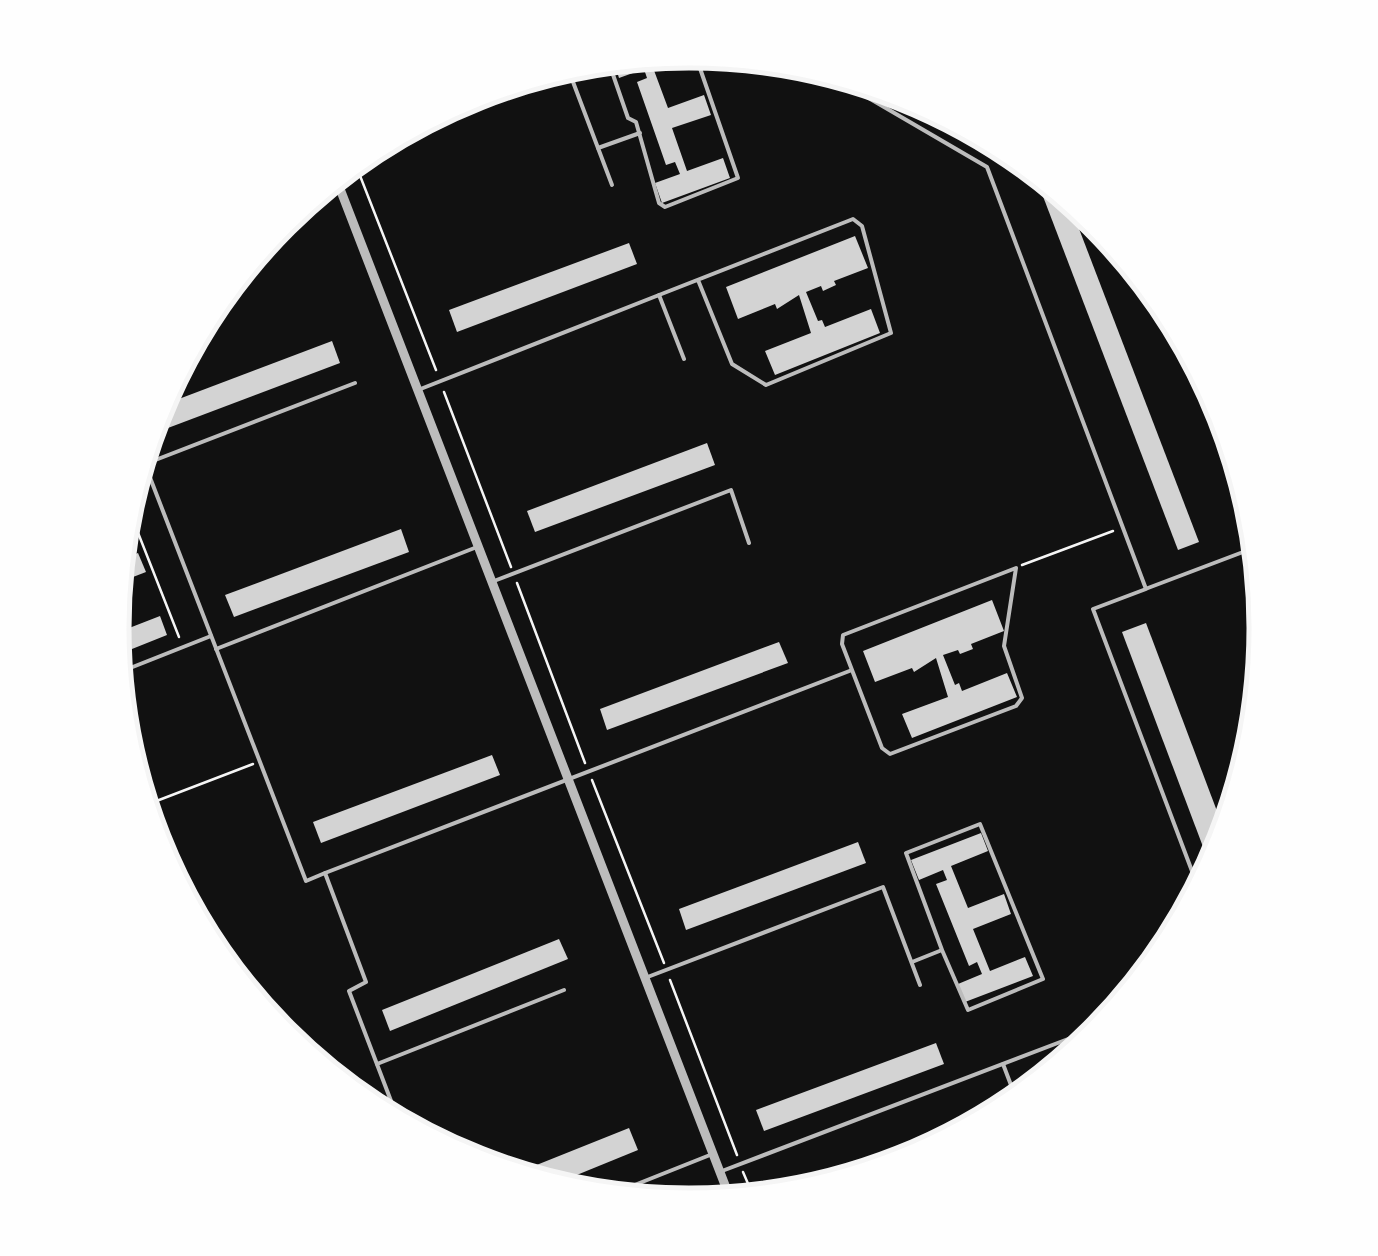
<svg xmlns="http://www.w3.org/2000/svg" width="1378" height="1256" viewBox="0 0 1378 1256" font-family="'PT Sans',sans-serif">
<rect width="100%" height="100%" fill="#111"/>
<!-- green -->
<polygon fill="#202020" points="149,818 155,819 190,901 155,849"/>
<!-- building -->
<g fill="#d3d3d3">
<polygon points="684,51 652,65 668,108 704,95 711,115 672,128 687,171 723,158 730,178 662,203 655,183 680,174 675,162 666,165 637,82 647,78 644,69 619,78 615,65"/>
<polygon points="499,88 500,90 448,107 468,94"/>
<polygon points="1036,178 1068,200 1199,542 1178,550"/>
<polygon points="855,236 868,268 834,281 836,285 823,291 821,286 806,292 818,321 822,320 825,327 871,309 880,333 775,375 765,351 811,333 799,295 777,309 775,304 738,319 726,287"/>
<polygon points="629,243 637,264 457,332 449,310"/>
<polygon points="332,341 340,363 160,431 155,408"/>
<polygon points="707,443 715,465 535,532 527,511"/>
<polygon points="401,529 409,552 234,617 225,595"/>
<polygon points="138,553 146,572 120,582 125,558"/>
<polygon points="992,600 1004,631 971,644 973,649 960,654 958,650 943,655 955,685 959,683 962,691 1007,673 1017,697 912,738 902,714 948,697 936,658 914,672 912,668 875,682 863,651"/>
<polygon points="115,607 124,630 160,616 167,635 117,655"/>
<polygon points="1146,623 1226,835 1223,850 1211,868 1122,632"/>
<polygon points="779,642 788,663 607,730 600,709"/>
<polygon points="492,755 500,775 321,843 313,822"/>
<polygon points="981,833 988,851 951,866 968,908 1004,894 1011,914 973,929 990,971 1025,957 1033,976 965,1002 958,984 982,974 977,962 969,966 936,884 947,880 943,870 919,880 911,860"/>
<polygon points="858,842 866,863 686,930 679,909"/>
<polygon points="559,939 568,959 390,1031 382,1010"/>
<polygon points="936,1043 944,1064 764,1131 756,1110"/>
<polygon points="1051,1066 1052,1068 1025,1085 1022,1078"/>
<polygon points="629,1128 638,1150 562,1181 519,1172"/>
</g>
<g fill="none" stroke-linecap="round" stroke-linejoin="round">
<!-- path -->
<g stroke="#f5f5f5" stroke-width="2.5">
<polyline points="357,168 436,370"/>
<polyline points="444,392 511,567"/>
<polyline points="133,520 179,637"/>
<polyline points="1022,565 1113,531"/>
<polyline points="517,583 585,763"/>
<polyline points="592,780 664,963"/>
<polyline points="146,805 253,764"/>
<polyline points="670,980 737,1155"/>
<polyline points="743,1172 752,1193"/>
</g>
<!-- service -->
<g stroke="#bcbcbc" stroke-width="4">
<polyline points="610,66 628,118 636,122 659,203 665,207 738,178 694,51"/>
<polyline points="570,74 612,185"/>
<polyline points="836,79 987,167 1146,589 1093,609 1198,887"/>
<polyline points="598,148 640,133"/>
<polyline points="659,295 848,221 853,219 862,226 891,333 766,385 732,364 698,280"/>
<polyline points="418,390 659,295 684,359"/>
<polyline points="144,462 306,881 325,873 366,982 349,991 396,1114"/>
<polyline points="145,464 355,383"/>
<polyline points="494,581 731,490 749,543"/>
<polyline points="1148,588 1251,549"/>
<polyline points="216,649 477,547"/>
<polyline points="120,672 211,636"/>
<polyline points="325,873 852,670 882,748 890,754 1016,706 1022,698 1004,646 1016,568 843,635 842,644 852,670"/>
<polyline points="912,962 942,950 906,853 980,824 1043,979 968,1010 942,950"/>
<polyline points="645,978 883,887 920,985"/>
<polyline points="377,1064 564,990"/>
<polyline points="1003,1064 1014,1093"/>
<polyline points="722,1171 1105,1025"/>
<polyline points="617,1192 710,1155"/>
</g>
<!-- tertiary -->
<polyline stroke="#bcbcbc" stroke-width="9" points="337,181 730,1198"/>
</g>
<!-- crop -->
<path d="M0 0H1378V1256H0ZM129 628a560 560 0 1 1 1120 0a560 560 0 1 1-1120 0Z" fill="#fefefe" fill-rule="evenodd"/>
<path fill="none" stroke="#f5f5f5" stroke-width="5" d="M129 628a560 560 0 1 1 1120 0a560 560 0 1 1-1120 0Z"/>
</svg>
